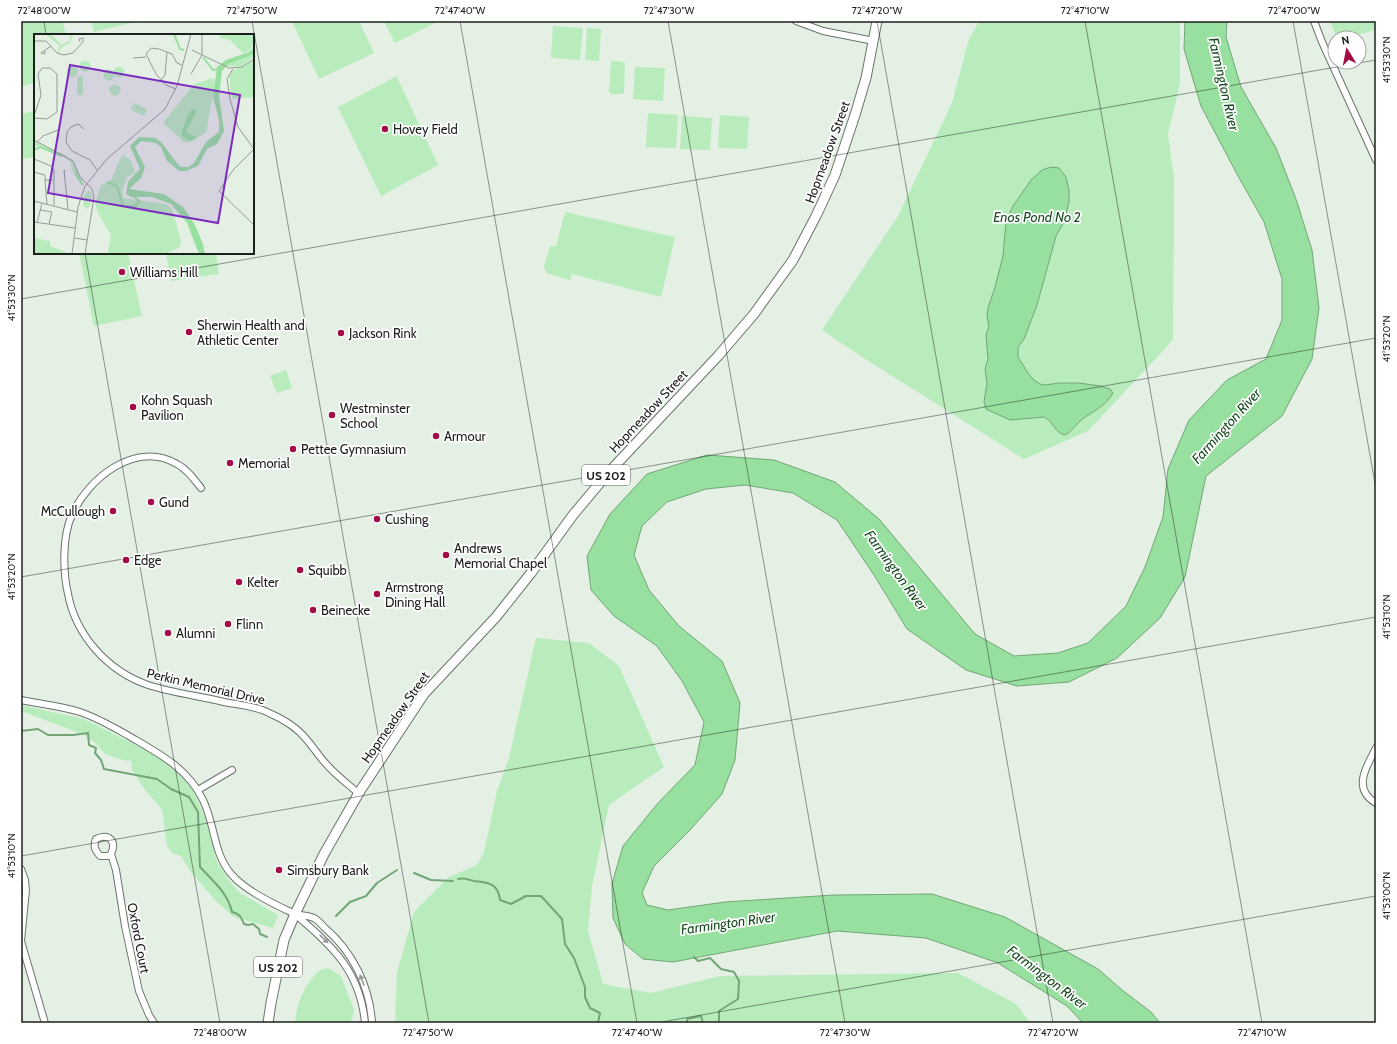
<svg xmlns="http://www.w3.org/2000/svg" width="1397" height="1044" viewBox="0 0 1397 1044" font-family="Cabin,sans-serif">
<rect width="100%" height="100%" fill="#e4f0e4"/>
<!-- green -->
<g fill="#b8ecbc">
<polygon points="21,21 62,21 66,35 35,35 35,83 21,86"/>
<polygon points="91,21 138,21 94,32"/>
<polygon points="292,21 359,21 374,53 319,79"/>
<polygon points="384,21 439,21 395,43"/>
<polygon points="979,21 1180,21 1180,83 1168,134 1174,178 1173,340 1088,431 1024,459 859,355 822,330 898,216 952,103 968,42"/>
<polygon points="1330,21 1376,21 1376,30 1346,38 1337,38"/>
<polygon points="553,26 583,28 580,60 551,58"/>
<polygon points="587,28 601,29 599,61 585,60"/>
<polygon points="613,61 624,62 625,63 624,92 622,94 611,94 609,91 611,62"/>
<polygon points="635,67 665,68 663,101 633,99"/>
<polygon points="397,77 438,165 381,196 338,107 397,76"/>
<polygon points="35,111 35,157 21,159 21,114"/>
<polygon points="648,113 678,115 676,148 646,147"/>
<polygon points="720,115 749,117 747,149 718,148"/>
<polygon points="682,116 712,118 710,150 680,149"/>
<polygon points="565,212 675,237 661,297 572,274 570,280 546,273 544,266 550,246 556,246"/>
<polygon points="79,253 128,253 142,316 94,326"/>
<polygon points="166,253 216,253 219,274 171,281"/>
<polygon points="286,370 292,388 277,393 270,376"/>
<polygon points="536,638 589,643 619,666 664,767 609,805 592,886 588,931 603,984 651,993 720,976 958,973 1016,1004 1030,1023 395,1023 397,972 414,912 449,877 477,865 484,852 497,791 509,758"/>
<polygon points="21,705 84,719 150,752 164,761 183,778 193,790 205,817 217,862 230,882 240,893 278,915 273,928 234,917 217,902 190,871 181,856 172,853 167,846 162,809 145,790 131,768 132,761 123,760 105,754 94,742 82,734 21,711"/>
<path d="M328 968 341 976 354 1010 351 1023H295C296 1005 305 983 319 971 321 969 325 969 328 968Z"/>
</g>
<!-- water -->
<g fill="#97e09f" stroke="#72a677">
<polygon points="1185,21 1227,21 1226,37 1241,87 1276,148 1296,199 1312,250 1319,308 1312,359 1282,416 1206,476 1185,577 1160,618 1117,658 1069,682 1017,686 966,670 907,629 874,575 837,520 793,493 745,485 706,489 667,502 642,526 634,555 649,590 679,626 722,661 740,703 735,760 722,794 690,830 654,866 642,893 647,905 668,910 725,902 834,895 932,894 1005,917 1098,969 1122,990 1151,1012 1160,1023 1083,1023 1067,1006 998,963 926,938 837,931 673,962 643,959 625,944 613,918 612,884 623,846 658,803 695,765 704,722 682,681 657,646 614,616 591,590 587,556 610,514 647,474 707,455 774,460 835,482 879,519 975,634 1014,656 1058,653 1088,643 1126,606 1145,567 1163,517 1168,469 1189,420 1227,380 1266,359 1282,320 1282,279 1264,222 1238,176 1201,106 1184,49"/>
<path d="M1051 167 1059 168 1066 177 1069 190V202L1064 222 1056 236 1037 305 1024 339 1018 347V357L1028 373 1034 380 1040 384 1045 385 1059 383H1079L1100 386 1110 389 1113 393C1106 406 1092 412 1081 420 1076 425 1071 432 1065 435 1055 433 1053 421 1044 417L1010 420 986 409 984 402 987 383 985 369 988 359 986 335 989 326 987 316 988 308 995 287 1003 256 1006 221 1013 206 1031 180 1042 170Z"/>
</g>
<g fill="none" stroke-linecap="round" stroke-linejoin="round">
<!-- stream -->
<g stroke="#72a677" stroke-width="2">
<path d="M21 731 38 729 48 735H73L88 733 89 745 96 748 95 753 101 760 104 769 157 779 171 789 189 797 198 812 200 867C213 881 228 893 232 912 240 914 241 917 244 924L248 925 253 924 259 929 260 934 267 937"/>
<polyline points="414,873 431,880 453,881"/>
<path d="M458 879C465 877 468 880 474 881 489 883 498 883 500 900L511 904 526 896H541L562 919 565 944 574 958 585 987V997L590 1008 600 1013 598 1023"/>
<polyline points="336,916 350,902 366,896 377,883 397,870"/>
<polyline points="694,957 698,961 710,958 721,969 734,972 739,981 738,999 719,1011 719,1023"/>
<polyline points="687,1023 687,1019 701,1016 703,1023"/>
</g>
<!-- minor casing -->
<g stroke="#69746a" stroke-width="8">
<g id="minor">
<polyline points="796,21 823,31 874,41"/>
<polyline points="1314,21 1322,42 1376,160"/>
<path d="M201 488C194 479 187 469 177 464 136 440 88 478 72 515 62 536 63 572 68 594 76 636 108 671 148 685 173 693 199 696 224 702 239 705 256 706 269 713 283 719 297 727 307 740 314 748 320 758 328 766 337 776 348 784 358 793"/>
<path d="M21 700C41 704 61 706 80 712 98 718 113 727 129 736 158 753 188 768 203 800 215 824 213 854 232 875 246 891 273 904 293 913 300 916 307 915 314 918 318 920 322 925 325 928 353 952 370 987 372 1023"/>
<path d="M1376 748C1366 767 1352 789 1376 803"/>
<polyline points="198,790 232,770"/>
<path d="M111 854 108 856H100C95 850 93 846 96 839 109 833 117 841 111 854L116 870 125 926 139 991 149 1015 154 1023"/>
<polyline points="21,869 25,880 26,890 21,941 45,1023"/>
<path d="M296 915C333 947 360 971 365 1023"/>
</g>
</g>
<!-- highway casing -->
<g stroke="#69746a" stroke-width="11">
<polyline id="highway" points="268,1023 271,1003 284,940 295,914 324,854 360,791 424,694 496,617 531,573 573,515 609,472 718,356 754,314 793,260 817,214 835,175 855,115 866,78 877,21"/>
</g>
<!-- minor -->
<use href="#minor" stroke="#fff" stroke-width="6"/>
<!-- highway -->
<use href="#highway" stroke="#fff" stroke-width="9"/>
</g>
<!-- one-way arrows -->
<defs><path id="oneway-solid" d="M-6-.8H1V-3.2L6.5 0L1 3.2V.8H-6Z"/></defs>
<g fill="#989a98">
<use href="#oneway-solid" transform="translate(324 939) rotate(43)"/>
<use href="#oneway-solid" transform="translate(362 980) rotate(-111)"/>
</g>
<!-- ticks -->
<path fill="none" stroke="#1b1f1b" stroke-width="1" stroke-opacity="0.45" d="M44 21 46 35M252 21 429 1023M460 21 637 1023M668 21 845 1023M877 21 1053 1023M1085 21 1262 1023M1293 21 1376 489M85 253 220 1023M21 299 1376 60M21 577 1376 338M21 856 1376 617M656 1023 1376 896"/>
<!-- markers -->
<g fill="#a30b46" stroke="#fff" stroke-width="1.5">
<circle cx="385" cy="129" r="4"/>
<circle cx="122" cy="272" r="4"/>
<circle cx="189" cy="332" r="4"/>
<circle cx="341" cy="333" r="4"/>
<circle cx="133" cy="407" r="4"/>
<circle cx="332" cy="415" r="4"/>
<circle cx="436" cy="436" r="4"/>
<circle cx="293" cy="449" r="4"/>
<circle cx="230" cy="463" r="4"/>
<circle cx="151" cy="502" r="4"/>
<circle cx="113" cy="511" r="4"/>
<circle cx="377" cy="519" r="4"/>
<circle cx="446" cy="555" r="4"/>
<circle cx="126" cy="560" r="4"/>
<circle cx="300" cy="570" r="4"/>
<circle cx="239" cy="582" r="4"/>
<circle cx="377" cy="594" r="4"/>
<circle cx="313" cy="610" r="4"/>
<circle cx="228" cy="624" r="4"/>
<circle cx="168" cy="633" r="4"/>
<circle cx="279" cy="870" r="4"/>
</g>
<g text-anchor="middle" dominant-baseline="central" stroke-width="3.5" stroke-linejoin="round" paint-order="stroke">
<!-- shield labels -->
<g fill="#fff" stroke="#5f625f" stroke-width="1">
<rect x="582" y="465" width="48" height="20" rx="3"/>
<rect x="254" y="957" width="48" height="20" rx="3"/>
</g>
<g font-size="12" font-weight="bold" fill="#1b1f1b">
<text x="606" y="475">US 202</text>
<text x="278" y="967">US 202</text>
</g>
<!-- poi labels -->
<g font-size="13" fill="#1b1f1b" stroke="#fff" text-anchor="start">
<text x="393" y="129">Hovey Field</text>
<text x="130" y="272">Williams Hill</text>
<text x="197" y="325">Sherwin Health and<tspan x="197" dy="15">Athletic Center</tspan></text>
<text x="349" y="333">Jackson Rink</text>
<text x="141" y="400">Kohn Squash<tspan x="141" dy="15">Pavilion</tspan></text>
<text x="340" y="408">Westminster<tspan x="340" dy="15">School</tspan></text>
<text x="444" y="436">Armour</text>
<text x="301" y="449">Pettee Gymnasium</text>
<text x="238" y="463">Memorial</text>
<text x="159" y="502">Gund</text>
<text x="105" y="511" text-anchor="end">McCullough</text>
<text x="385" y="519">Cushing</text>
<text x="454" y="548">Andrews<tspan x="454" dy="15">Memorial Chapel</tspan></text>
<text x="134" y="560">Edge</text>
<text x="308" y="570">Squibb</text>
<text x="247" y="582">Kelter</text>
<text x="385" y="587">Armstrong<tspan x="385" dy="15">Dining Hall</tspan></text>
<text x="321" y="610">Beinecke</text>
<text x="236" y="624">Flinn</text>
<text x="176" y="633">Alumni</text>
<text x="287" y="870">Simsbury Bank</text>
</g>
<!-- street labels -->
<g font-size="13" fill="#1b1f1b" stroke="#fff">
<text transform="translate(827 152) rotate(-70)">Hopmeadow Street</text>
<text transform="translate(648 411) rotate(-47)">Hopmeadow Street</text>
<text transform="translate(206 686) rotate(13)">Perkin Memorial Drive</text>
<text transform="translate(395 717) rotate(-55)">Hopmeadow Street</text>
<text transform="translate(139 938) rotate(79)">Oxford Court</text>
</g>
<!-- water labels -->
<g font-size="14" font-style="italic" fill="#1a4d23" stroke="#fff">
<text transform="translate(1224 84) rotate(77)">Farmington River</text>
<text x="1037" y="217">Enos Pond No 2</text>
<text transform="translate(1226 426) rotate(-48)">Farmington River</text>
<text transform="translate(896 570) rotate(54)">Farmington River</text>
<text transform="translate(728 923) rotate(-8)">Farmington River</text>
<text transform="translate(1047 977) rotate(37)">Farmington River</text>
</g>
</g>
<!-- overview -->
<g transform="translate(34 34)">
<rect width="220" height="220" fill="#e4f0e4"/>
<path d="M11 0 17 1 28 11 35 7 37 0H39L36 9 28 13 24 19 25 11ZM186 0H220V9L215 17 209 19 196 6 186 4ZM220 19V23L208 32H191L194 29ZM220 26V63L198 65 195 42 200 36ZM45.5 32a5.5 5.5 0 1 1 11 0a5.5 5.5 0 1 1-11 0ZM79.5 38a5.5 5.5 0 1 1 11 0a5.5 5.5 0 1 1-11 0ZM32.5 38a5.5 5.5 0 1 1 11 0a5.5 5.5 0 1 1-11 0ZM69.5 41a5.5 5.5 0 1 1 11 0a5.5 5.5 0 1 1-11 0ZM49 42V61H43V43ZM179 44 181 49 172 98 159 107 151 109 129 89 160 50ZM75.5 56a5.5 5.5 0 1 1 11 0a5.5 5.5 0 1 1-11 0ZM100 69 113 75 110 82 97 76ZM0 106 31 121 38 126 49 150 39 139 36 127 24 119 0 111ZM88 121 97 126 101 139 93 143 88 157 89 164 132 170 138 175 147 207 146 213 132 220H74L77 201 64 179 61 169 67 151 77 146ZM55 156 58 162 56 172 52 175 49 171 50 162ZM0 204 16 207V212L36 220H0Z" fill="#b8ecbc"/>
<path d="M220 13V20L194 30 188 37 185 62 190 97 183 110 173 115 164 132 152 137H145L133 127 127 113 122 109 107 107 101 113 111 133 107 144 95 155 130 160 149 173 161 191 169 210 171 220H165L153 189 137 170 118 163H97L92 160 94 148 106 135 96 112 105 103 121 104 127 108 146 133H155L160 129 172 108 185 98V86L179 63 183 33 192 26 215 18ZM161 74 162 79 152 97 155 100 163 103 156 107 147 101 154 80Z" fill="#97e09f"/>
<path fill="none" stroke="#97e09f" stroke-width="2" d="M140 0 146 15 150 16M169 23 179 36 184 35M0 116 6 113 28 122M43 136 42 141 49 151M73 148 83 152 89 172H101L105 167 100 163"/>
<path fill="none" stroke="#949c94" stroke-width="1" d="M168 0V20M0 7H12L23 19 30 21 39 19 49 8V4L45 5 46 8M158 16 195 34 208 33 220 25M11 17V20L7 19 17 12M99 24 112 23M199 35 193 45 196 65 204 93 220 115M157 40 168 21M127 46 131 41 133 18M142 55 132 51 122 40 112 20 117 14 125 15 138 20 143 29 148 31M0 82 7 61 4 40 8 34H16L23 40V78L13 85 0 84M50 95 44 90 37 93 33 98 32 108 38 117 56 126 63 136M0 106 39 127 46 143 58 155 60 163 51 220M3 108 9 102 24 96M220 115 199 136 185 157 220 191M0 125 17 132 20 136V171M0 138 11 141V146H19M31 138 30 136 34 175M11 146 13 170M0 167 43 178M6 176 18 178 15 190M0 188 41 194M3 189 8 169M41 204 53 206M38 220 44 173 51 152 73 125 131 75 143 52 157 0"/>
<path fill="#7b2cbf" fill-opacity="0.15" stroke="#7b2cbf" stroke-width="2" d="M36 31 206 61 184 189 14 159Z"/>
<rect width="220" height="220" fill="none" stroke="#1b1f1b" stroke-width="2"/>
</g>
<!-- border -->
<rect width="1397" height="1044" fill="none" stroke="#ffffff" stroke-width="44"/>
<!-- north arrow -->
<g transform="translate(1347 50) rotate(350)"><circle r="19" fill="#ffffff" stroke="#a4a5a4"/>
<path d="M0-3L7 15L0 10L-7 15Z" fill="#a30b46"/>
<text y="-6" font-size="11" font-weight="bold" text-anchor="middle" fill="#1b1f1b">N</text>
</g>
<rect x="22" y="22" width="1353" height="1000" fill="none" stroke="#1b1f1b" stroke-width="1.5"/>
<g font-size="10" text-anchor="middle" fill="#1b1f1b">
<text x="44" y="14">72°48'00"W</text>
<text x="252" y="14">72°47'50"W</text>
<text x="460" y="14">72°47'40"W</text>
<text x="669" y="14">72°47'30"W</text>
<text x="877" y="14">72°47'20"W</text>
<text x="1085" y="14">72°47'10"W</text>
<text x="1294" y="14">72°47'00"W</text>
<text transform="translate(1386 60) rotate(-90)" y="4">41°53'30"N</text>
<text transform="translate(11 298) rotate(-90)" y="4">41°53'30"N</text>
<text transform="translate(1386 339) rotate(-90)" y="4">41°53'20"N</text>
<text transform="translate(11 577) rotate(-90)" y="4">41°53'20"N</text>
<text transform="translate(1386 617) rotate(-90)" y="4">41°53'10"N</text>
<text transform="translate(11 856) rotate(-90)" y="4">41°53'10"N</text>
<text transform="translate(1386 896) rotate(-90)" y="4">41°53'00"N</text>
<text x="220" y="1036">72°48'00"W</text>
<text x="428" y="1036">72°47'50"W</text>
<text x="637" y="1036">72°47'40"W</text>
<text x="845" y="1036">72°47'30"W</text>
<text x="1053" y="1036">72°47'20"W</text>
<text x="1262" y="1036">72°47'10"W</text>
</g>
</svg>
